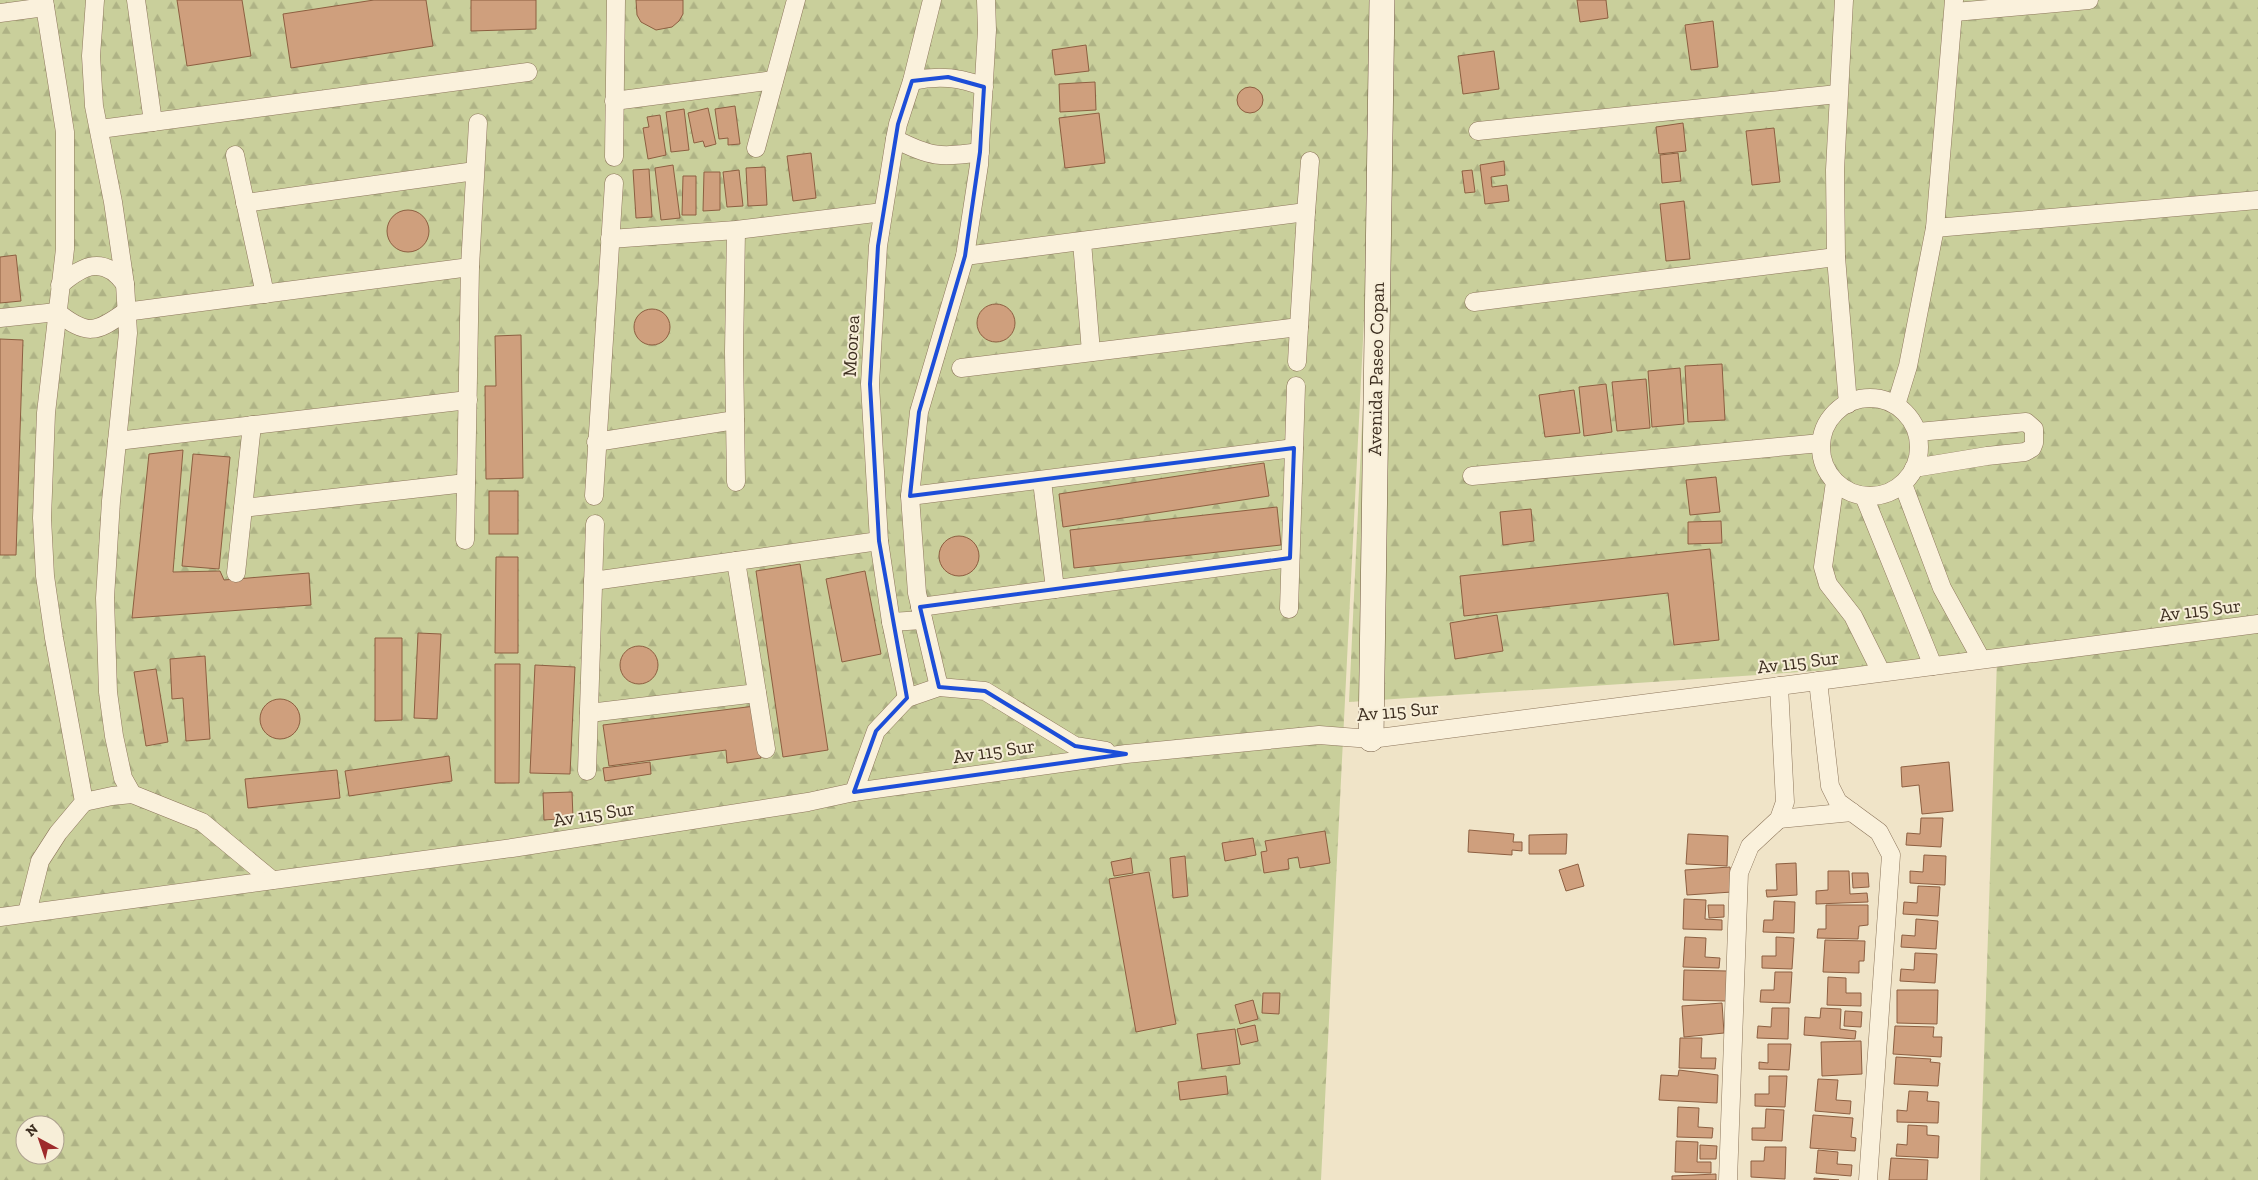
<svg xmlns="http://www.w3.org/2000/svg" width="2258" height="1180" viewBox="0 0 2258 1180" font-family="'Zilla Slab',serif">
<defs>
<pattern id="forest-firs" width="22" height="20" patternUnits="userSpaceOnUse" patternTransform="scale(1.25)"><rect width="22" height="20" fill="#c9cf9b"/><path d="M5 1l3.5 6h-7zM16 11l3.5 6h-7z" fill="#aeb285"/></pattern>
</defs>
<rect width="100%" height="100%" fill="#f0e4c8"/>
<!-- forest -->
<g fill="url(#forest-firs)" fill-rule="evenodd">
<path d="M0 0H1380L1321 1180H0ZM25 1125H55V1155H25Z"/>
<polygon points="1382,0 2258,0 2258,1180 1980,1180 1997,659 1349,702"/>
</g>
<!-- building -->
<g fill="#cf9f7d" stroke="#8d5f41">
<polygon points="177,0 242,0 251,56 187,66"/>
<polygon points="374,0 426,0 433,46 291,68 283,14"/>
<polygon points="471,0 536,0 536,29 471,31"/>
<polygon points="636,0 683,0 683,14 679,21 672,27 656,30 641,22 637,15"/>
<polygon points="1577,0 1606,0 1608,18 1580,22"/>
<polygon points="1713,21 1718,67 1691,70 1685,25"/>
<polygon points="1086,45 1089,71 1055,75 1052,50"/>
<polygon points="1494,51 1499,89 1463,94 1458,56"/>
<polygon points="1095,82 1096,110 1060,112 1059,84"/>
<circle cx="1250" cy="100" r="13"/>
<polygon points="735,106 740,144 728,145 728,138 719,139 715,109"/>
<polygon points="708,108 716,144 705,147 703,141 694,143 688,113"/>
<polygon points="684,109 689,150 671,152 666,112"/>
<polygon points="1099,113 1105,163 1065,168 1059,118"/>
<polygon points="660,115 666,155 648,159 643,128 649,127 647,117"/>
<polygon points="1683,123 1686,151 1659,154 1656,127"/>
<polygon points="1774,128 1780,182 1752,185 1746,131"/>
<polygon points="811,153 816,198 793,201 787,156"/>
<polygon points="1678,153 1681,181 1662,183 1660,155"/>
<polygon points="1504,161 1505,175 1491,177 1492,187 1507,185 1509,201 1485,204 1480,165"/>
<polygon points="673,165 680,218 661,220 655,168"/>
<polygon points="765,167 767,205 748,206 746,168"/>
<polygon points="649,169 652,217 636,218 633,170"/>
<polygon points="739,170 743,206 727,207 723,172"/>
<polygon points="1472,170 1475,192 1465,193 1462,171"/>
<polygon points="704,172 720,172 720,210 703,211"/>
<polygon points="683,176 696,176 696,215 682,215"/>
<polygon points="1684,201 1690,259 1666,261 1660,204"/>
<circle cx="408" cy="231" r="21"/>
<polygon points="16,255 21,301 0,303 0,257"/>
<circle cx="996" cy="323" r="19"/>
<circle cx="652" cy="327" r="18"/>
<polygon points="521,335 523,478 486,479 485,386 496,386 495,336"/>
<polygon points="0,339 23,340 16,555 0,555"/>
<polygon points="1722,364 1725,420 1688,422 1685,366"/>
<polygon points="1680,368 1684,424 1652,427 1648,371"/>
<polygon points="1646,379 1650,428 1617,431 1612,382"/>
<polygon points="1606,384 1612,432 1584,436 1579,387"/>
<polygon points="1574,390 1580,433 1545,437 1539,395"/>
<polygon points="183,450 173,572 220,571 224,580 309,573 311,605 132,618 149,454"/>
<polygon points="193,454 230,457 219,569 182,566"/>
<polygon points="1264,463 1269,496 1063,527 1059,494"/>
<polygon points="1716,477 1720,512 1690,515 1686,480"/>
<rect x="489" y="491" width="29" height="43"/>
<polygon points="1277,507 1281,545 1074,568 1070,530"/>
<polygon points="1531,509 1534,541 1503,545 1500,512"/>
<polygon points="1721,521 1722,543 1688,544 1688,522"/>
<circle cx="959" cy="556" r="20"/>
<polygon points="1710,549 1719,640 1674,645 1668,593 1464,616 1460,576"/>
<polygon points="496,557 518,557 518,653 495,653"/>
<polygon points="800,564 828,750 783,757 756,571"/>
<polygon points="865,571 881,654 842,662 826,579"/>
<polygon points="1497,615 1503,651 1455,659 1450,623"/>
<polygon points="418,633 441,634 437,719 414,718"/>
<polygon points="375,638 402,638 402,720 375,721"/>
<circle cx="639" cy="665" r="19"/>
<polygon points="205,656 210,739 186,741 183,698 172,699 170,659"/>
<polygon points="495,664 520,664 519,783 495,783"/>
<polygon points="535,665 575,667 570,774 530,773"/>
<polygon points="156,669 168,742 146,746 134,672"/>
<circle cx="280" cy="719" r="20"/>
<polygon points="755,706 761,758 727,763 726,750 609,766 603,725"/>
<polygon points="449,756 452,781 349,796 345,771"/>
<polygon points="650,762 651,774 605,781 603,768"/>
<polygon points="1949,762 1953,811 1922,814 1919,785 1902,787 1901,767"/>
<polygon points="337,770 340,798 248,808 245,779"/>
<polygon points="572,792 573,818 544,820 543,793"/>
<polygon points="1921,818 1943,818 1941,847 1906,845 1907,833 1920,834"/>
<polygon points="1469,830 1514,834 1513,842 1522,842 1522,851 1512,850 1512,855 1468,852"/>
<polygon points="1325,831 1330,863 1300,868 1298,857 1288,859 1289,869 1264,873 1261,852 1267,851 1265,841"/>
<polygon points="1567,834 1566,854 1529,854 1529,835"/>
<polygon points="1688,834 1728,836 1727,866 1686,864"/>
<polygon points="1253,838 1256,855 1225,861 1222,843"/>
<polygon points="1924,855 1946,856 1945,885 1910,883 1910,871 1923,872"/>
<polygon points="1185,856 1188,896 1173,898 1170,858"/>
<polygon points="1131,858 1133,873 1114,876 1111,862"/>
<polygon points="1796,863 1797,895 1767,897 1766,890 1777,890 1776,864"/>
<polygon points="1578,864 1584,886 1566,891 1559,870"/>
<polygon points="1730,867 1732,892 1687,895 1685,870"/>
<polygon points="1828,871 1849,871 1850,894 1867,893 1868,902 1816,904 1816,891 1828,890"/>
<polygon points="1149,872 1176,1024 1136,1032 1109,879"/>
<polygon points="1852,873 1868,873 1869,887 1853,888"/>
<polygon points="1918,886 1940,887 1938,916 1903,914 1904,902 1917,903"/>
<polygon points="1684,899 1706,900 1705,919 1722,920 1722,930 1683,929"/>
<polygon points="1774,901 1795,902 1794,933 1763,932 1764,920 1773,920"/>
<polygon points="1708,905 1724,905 1724,917 1709,918"/>
<polygon points="1826,905 1868,905 1868,925 1859,926 1858,939 1817,938 1818,929 1826,929"/>
<polygon points="1916,919 1938,921 1936,949 1901,947 1902,935 1915,936"/>
<polygon points="1685,937 1706,938 1705,957 1720,958 1719,968 1683,967"/>
<polygon points="1776,937 1794,938 1792,969 1762,968 1762,956 1776,956"/>
<polygon points="1825,940 1865,941 1864,961 1859,961 1859,973 1823,972"/>
<polygon points="1915,953 1937,954 1935,983 1900,981 1901,969 1914,970"/>
<polygon points="1684,970 1727,971 1726,1001 1683,1000"/>
<polygon points="1775,972 1792,972 1790,1003 1760,1002 1761,990 1774,990"/>
<polygon points="1828,977 1846,978 1846,993 1861,993 1861,1006 1827,1005"/>
<polygon points="1897,990 1938,990 1937,1024 1897,1023"/>
<polygon points="1263,993 1280,993 1279,1014 1262,1013"/>
<polygon points="1253,1000 1258,1019 1240,1024 1235,1005"/>
<polygon points="1722,1003 1724,1033 1684,1037 1682,1006"/>
<polygon points="1772,1008 1789,1008 1788,1039 1757,1038 1758,1026 1771,1027"/>
<polygon points="1821,1008 1841,1009 1840,1029 1856,1031 1855,1039 1804,1035 1805,1017 1820,1018"/>
<polygon points="1845,1011 1862,1012 1861,1027 1844,1026"/>
<polygon points="1255,1025 1258,1041 1241,1045 1237,1029"/>
<polygon points="1895,1026 1934,1027 1933,1037 1942,1037 1941,1057 1893,1054"/>
<polygon points="1235,1029 1240,1064 1202,1069 1197,1034"/>
<polygon points="1680,1038 1702,1038 1701,1058 1716,1058 1715,1069 1679,1068"/>
<polygon points="1861,1041 1862,1074 1822,1076 1821,1042"/>
<polygon points="1768,1044 1791,1044 1789,1070 1759,1069 1759,1062 1768,1063"/>
<polygon points="1896,1057 1931,1059 1930,1062 1940,1063 1938,1086 1894,1084"/>
<polygon points="1679,1070 1718,1075 1717,1103 1659,1100 1661,1075 1678,1076"/>
<polygon points="1226,1076 1228,1094 1180,1100 1178,1082"/>
<polygon points="1769,1076 1787,1076 1785,1107 1755,1106 1755,1094 1769,1094"/>
<polygon points="1818,1079 1838,1080 1836,1100 1851,1101 1850,1114 1815,1111"/>
<polygon points="1909,1091 1928,1092 1927,1101 1939,1102 1938,1123 1897,1122 1897,1110 1907,1111"/>
<polygon points="1678,1107 1699,1108 1698,1127 1713,1128 1712,1138 1677,1137"/>
<polygon points="1766,1109 1784,1110 1782,1141 1752,1140 1752,1128 1765,1128"/>
<polygon points="1813,1115 1853,1118 1851,1137 1856,1138 1855,1151 1810,1148"/>
<polygon points="1908,1125 1927,1126 1927,1135 1939,1136 1938,1158 1896,1156 1897,1144 1907,1145"/>
<polygon points="1676,1141 1698,1142 1697,1162 1711,1162 1711,1173 1675,1172"/>
<polygon points="1700,1145 1717,1146 1716,1159 1700,1159"/>
<polygon points="1765,1147 1786,1147 1785,1179 1751,1177 1751,1161 1764,1161"/>
<polygon points="1818,1150 1838,1152 1837,1164 1852,1165 1851,1176 1816,1173"/>
<polygon points="1891,1158 1928,1160 1927,1180 1889,1180"/>
<polygon points="1716,1174 1716,1180 1672,1180 1672,1176"/>
<polygon points="1814,1178 1839,1180 1814,1180"/>
</g>
<g fill="none" stroke-linecap="round" stroke-linejoin="round">
<!-- street casing -->
<g stroke="#8d765c" stroke-width="19">
<g id="street">
<polyline points="95,0 91,56 94,106 113,202 125,284 128,333 111,501 105,598 108,692 114,736 123,778 132,794 202,822 272,880"/>
<polyline points="136,0 153,122"/>
<polyline points="1844,0 1835,170 1836,257 1848,404"/>
<polyline points="1955,12 2089,0"/>
<polyline points="0,13 45,7"/>
<path d="M912 81C938 75 960 77 984 87"/>
<polyline points="614,101 774,80"/>
<polyline points="100,129 528,72"/>
<polyline points="1478,131 1838,94"/>
<path d="M895 139C930 157 941 158 980 152"/>
<polyline points="756,148 796,0"/>
<polyline points="235,155 265,294"/>
<polyline points="614,157 616,0"/>
<polyline points="245,203 475,171"/>
<polyline points="1935,228 2258,200"/>
<polyline points="610,239 736,230 883,212"/>
<polyline points="1082,242 1091,352"/>
<polyline points="965,256 1306,212 1310,161"/>
<path d="M60 285C83 265 104 255 125 284"/>
<polyline points="1474,302 1836,257"/>
<path d="M0 318 57 312C87 336 96 333 125 312L470 267"/>
<polyline points="1299,327 1306,212"/>
<polyline points="961,368 1299,327 1297,362"/>
<circle cx="1870" cy="447" r="49"/>
<polyline points="1896,405 1908,366 1935,228 1954,0"/>
<polyline points="117,441 468,400"/>
<polyline points="596,442 735,420"/>
<polyline points="1914,468 1987,456 2025,452 2032,448 2034,443 2034,429 2026,422 1918,432"/>
<polyline points="1472,476 1821,443"/>
<polyline points="1042,481 1055,589"/>
<polyline points="736,482 734,352 736,230"/>
<polyline points="1835,482 1823,567 1828,584 1853,616 1881,672"/>
<polyline points="1903,484 1942,588 1981,659"/>
<polyline points="594,496 614,183"/>
<polyline points="910,496 1294,448"/>
<polyline points="1864,496 1933,666"/>
<polyline points="243,508 466,483"/>
<polyline points="465,540 470,267 478,123"/>
<polyline points="736,561 766,749"/>
<polyline points="236,573 252,425"/>
<polyline points="593,581 879,541"/>
<polyline points="920,607 1290,558"/>
<polyline points="1289,609 1296,386"/>
<polyline points="891,622 923,620"/>
<polyline points="1818,681 1830,786 1838,802 1879,832 1891,855 1868,1180"/>
<polyline points="939,687 917,593 910,496 919,412 965,256 979,165 987,30 986,0"/>
<polyline points="907,698 891,622 879,541 870,384 878,246 895,139 898,124 912,81 932,0"/>
<polyline points="589,713 757,693"/>
<polyline points="587,771 595,524"/>
<polyline points="854,792 876,731 907,698 939,687 985,691 1075,746 1106,751"/>
<polyline points="84,802 112,796 132,794"/>
<polyline points="1779,819 1852,812"/>
<polyline points="27,913 40,861 58,833 84,802 54,638 45,576 42,518 46,413 65,249 65,132 44,0"/>
<polyline points="0,917 512,848 808,802 854,792 1126,754 1319,735 1371,739 2258,624"/>
<polyline points="1728,1180 1739,873 1750,846 1779,819 1785,802 1779,686"/>
</g>
</g>
<!-- secondary casing -->
<g stroke="#6f573f" stroke-width="26">
<polyline id="secondary" points="1371,739 1382,0"/>
</g>
<!-- street -->
<use href="#street" stroke="#faf1dc" stroke-width="18"/>
<!-- secondary -->
<use href="#secondary" stroke="#faf1dc" stroke-width="25"/>
</g>
<!-- marked area -->
<path fill="none" stroke="#1d4ed8" stroke-width="4" stroke-linejoin="round" d="M948 77 984 87 980 152 965 256 919 412 910 496 1294 448 1290 558 920 607 939 687 985 691 1075 746 1126 754 854 792 876 731 907 698 879 541 870 384 878 246 898 124 912 81Z"/>
<g text-anchor="middle" dominant-baseline="central" stroke-width="4" stroke-linejoin="round" paint-order="stroke">
<!-- street labels -->
<g font-size="19" fill="#3d2e20" stroke="#f7eed8">
<text transform="translate(851 346) rotate(-87)">Moorea</text>
<text transform="translate(1376 369) rotate(-89)">Avenida Paseo Copan</text>
<text transform="translate(2200 610) rotate(-7)">Av 115 Sur</text>
<text transform="translate(1798 662) rotate(-7)">Av 115 Sur</text>
<text transform="translate(1398 711) rotate(-5)">Av 115 Sur</text>
<text transform="translate(994 751) rotate(-8)">Av 115 Sur</text>
<text transform="translate(594 814) rotate(-9)">Av 115 Sur</text>
</g>
</g>
<!-- north arrow -->
<g transform="translate(40 1140) rotate(320)"><circle r="24" fill="#f7eed8" stroke="#ada18e"/>
<path d="M0-4L9 19L0 12L-9 19Z" fill="#9e2a2b"/>
<text y="-8" font-size="14" font-weight="bold" text-anchor="middle" fill="#3d2e20">N</text>
</g>
</svg>
